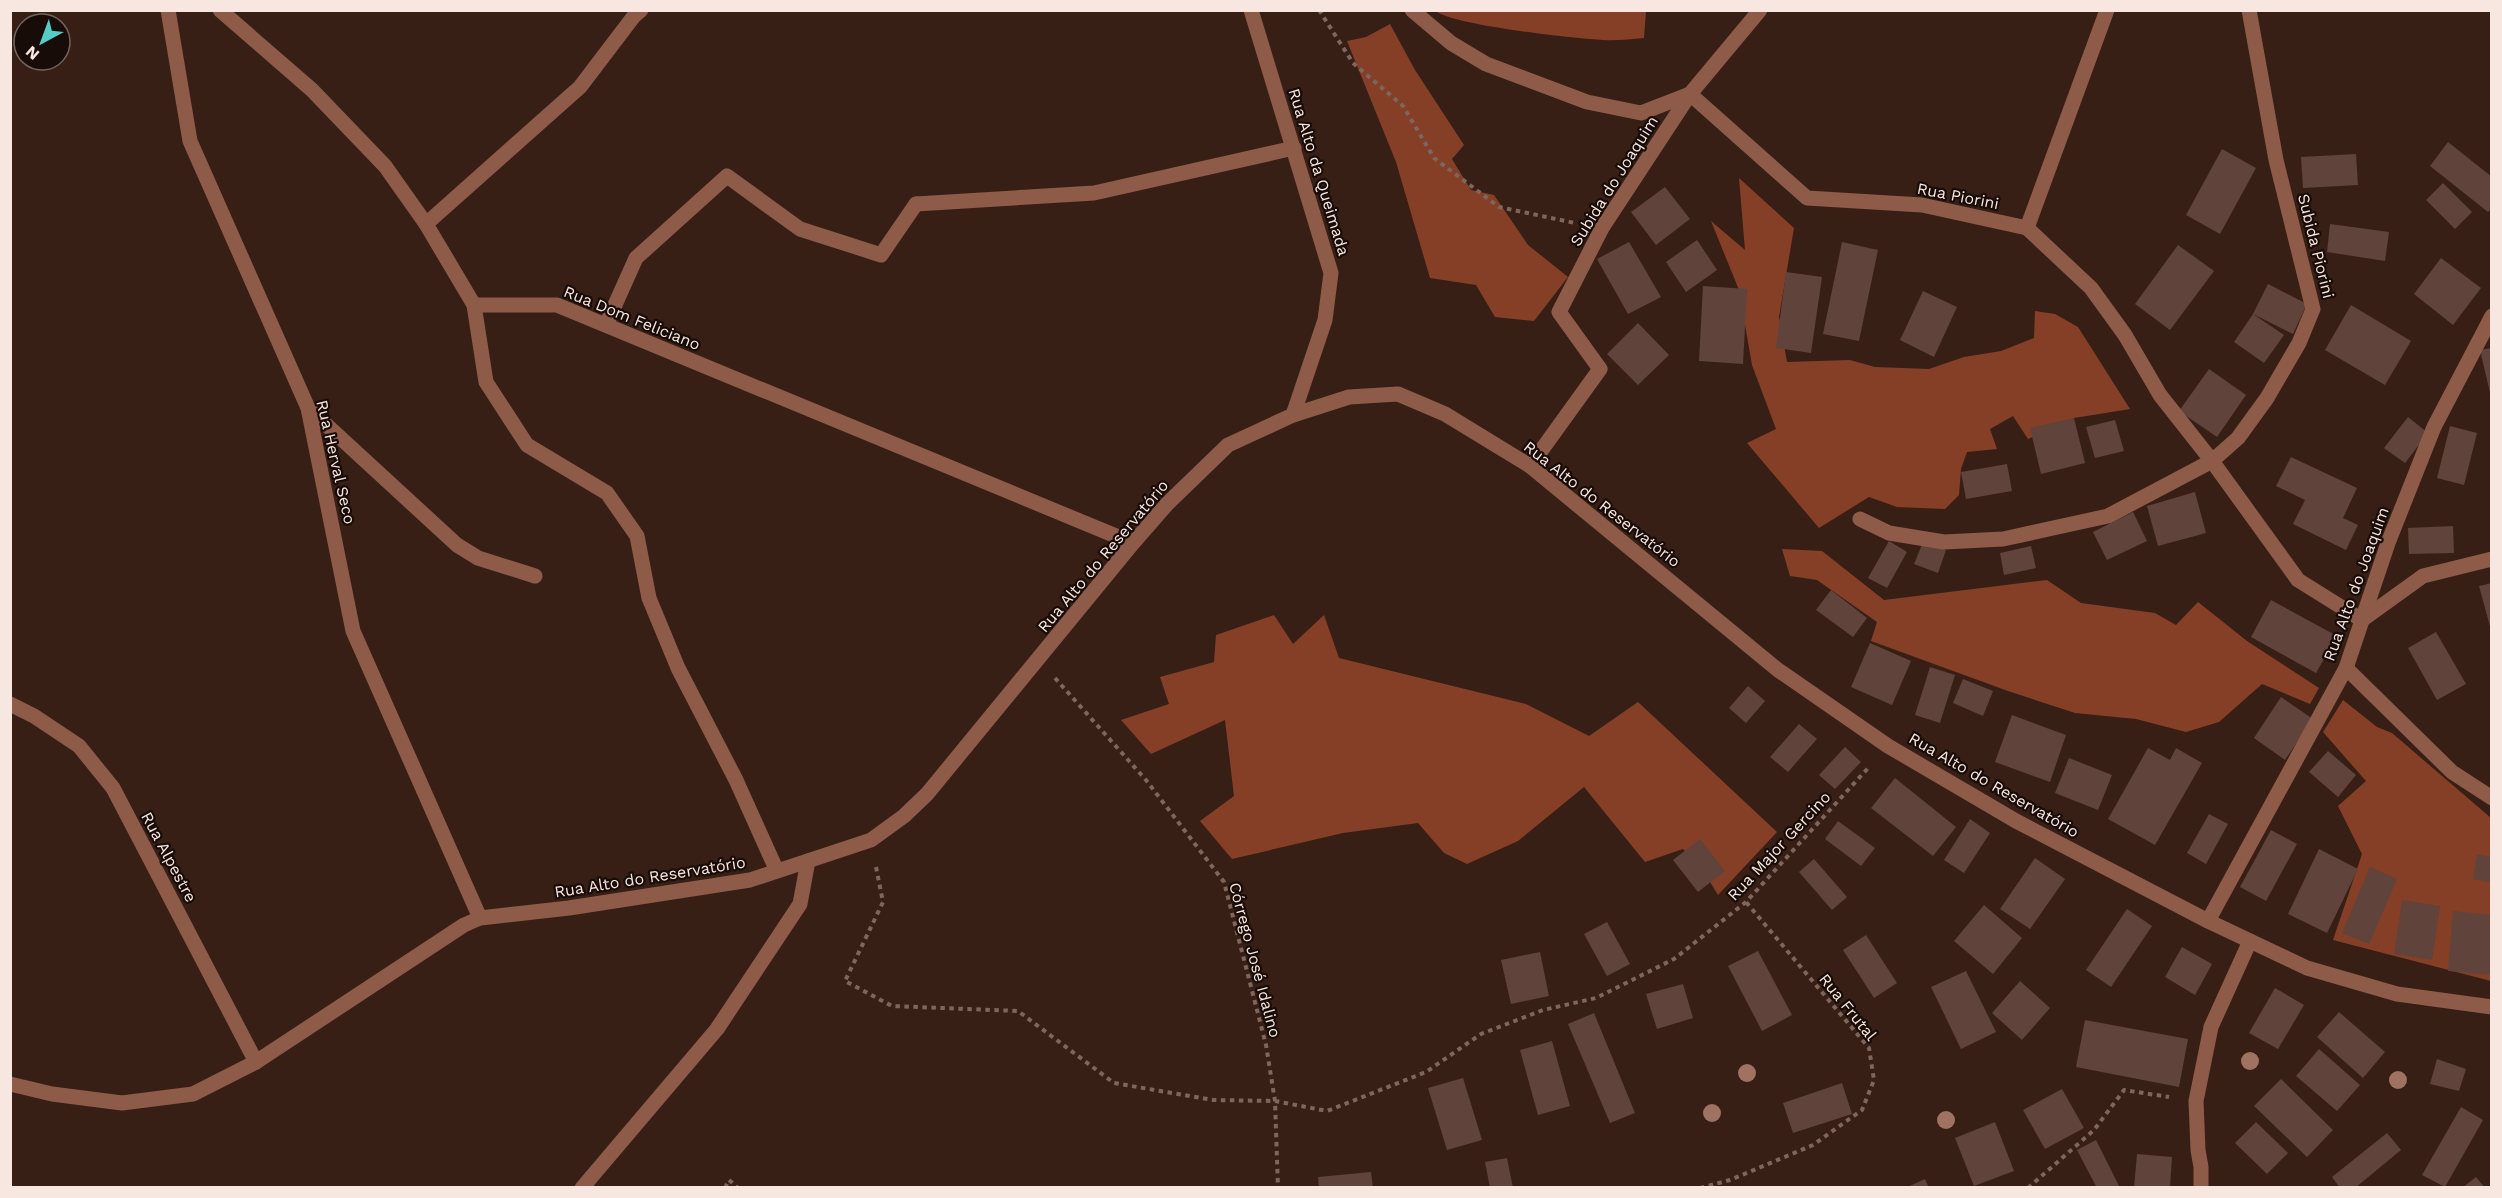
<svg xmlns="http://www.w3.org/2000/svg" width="2502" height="1198" viewBox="0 0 2502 1198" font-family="'Work Sans',sans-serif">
<rect width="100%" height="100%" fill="#381f16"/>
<!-- forest -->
<g fill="#853f26">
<path d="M1436 11H1646L1644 38C1631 39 1616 41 1603 40 1576 39 1452 25 1436 11Z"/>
<polygon points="1390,24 1415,70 1464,145 1452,159 1471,190 1494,195 1528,245 1568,277 1534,321 1495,317 1476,285 1430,278 1396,162 1347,41 1366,37"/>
<polygon points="1739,178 1794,228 1779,317 1787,362 1850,360 1875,367 1929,369 1964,357 2001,351 2034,338 2035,311 2055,314 2078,327 2130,409 2074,418 2028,439 2013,416 1990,429 1997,449 1967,452 1961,469 1959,495 1945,509 1897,507 1869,497 1819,528 1747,443 1776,429 1752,365 1739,290 1711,221 1745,250"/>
<polygon points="1782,549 1822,551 1884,600 2047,580 2081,603 2155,613 2176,625 2198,602 2247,641 2319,688 2310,704 2262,684 2219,722 2186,732 2136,719 2075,713 2008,691 1871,641 1877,622 1817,580 1790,576"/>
<polygon points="1274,615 1293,644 1324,615 1339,658 1526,704 1589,736 1638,702 1777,832 1718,895 1701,867 1683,849 1645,862 1584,787 1518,841 1467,864 1444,853 1418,823 1343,833 1232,859 1200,821 1234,796 1225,720 1151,754 1121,720 1169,704 1160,677 1214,662 1216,635"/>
<polygon points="2343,700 2377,727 2392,733 2491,818 2491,981 2333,940 2362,854 2338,806 2366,781 2323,732"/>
</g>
<!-- building -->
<g fill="#60433a">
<polygon points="2448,142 2492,177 2492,208 2488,212 2430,166"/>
<polygon points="2222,149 2256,168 2220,234 2186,215"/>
<polygon points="2356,154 2358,185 2303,188 2301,157"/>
<polygon points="2443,183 2472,212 2455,229 2426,200"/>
<polygon points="1665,187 1690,219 1656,245 1631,212"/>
<polygon points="2330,224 2389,232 2385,261 2327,252"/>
<polygon points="1697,240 1717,270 1686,292 1666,262"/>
<polygon points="1629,242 1661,297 1628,314 1597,259"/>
<polygon points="1842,242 1878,250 1859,341 1823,334"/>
<polygon points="2178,245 2214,271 2170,330 2135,304"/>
<polygon points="2441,258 2481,288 2453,325 2414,294"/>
<polygon points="1786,272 1822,277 1811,353 1776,348"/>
<polygon points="2268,284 2307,304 2293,334 2253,314 2284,335 2264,363 2234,342 2253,314"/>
<polygon points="1703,286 1747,289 1743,364 1699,361"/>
<polygon points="1923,291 1957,307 1934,357 1900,340"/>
<polygon points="2351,305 2411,341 2385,385 2325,350"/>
<polygon points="1638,323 1669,355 1638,385 1607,354"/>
<polygon points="2492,348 2492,397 2491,397 2480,350"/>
<polygon points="2209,369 2246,395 2217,437 2179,411"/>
<polygon points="2408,417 2428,433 2405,463 2384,448"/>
<polygon points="2074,418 2085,463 2041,474 2030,428"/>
<polygon points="2115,420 2124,451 2095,458 2086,427"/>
<polygon points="2450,426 2477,433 2464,485 2437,478"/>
<polygon points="2291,457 2357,488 2343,518 2358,525 2346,550 2293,524 2305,500 2276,486"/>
<polygon points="2007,464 2012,491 1966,499 1961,472"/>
<polygon points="2195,492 2206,533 2158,546 2147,506"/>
<polygon points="2133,512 2147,541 2107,560 2093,532"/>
<polygon points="2453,526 2454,553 2409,554 2408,528"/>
<polygon points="1889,541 1907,552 1887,588 1868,578"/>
<polygon points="1923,542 1946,550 1938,573 1914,564"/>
<polygon points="2031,546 2036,568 2004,575 2000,553"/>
<polygon points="2492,583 2492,630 2491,630 2479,586"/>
<polygon points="1831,590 1867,618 1853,637 1816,610"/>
<polygon points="2271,600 2337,636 2316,673 2251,637"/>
<polygon points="2436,632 2466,684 2437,700 2408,648"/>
<polygon points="1870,643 1911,661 1892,705 1851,687"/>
<polygon points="1930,667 1955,675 1940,723 1915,715"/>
<polygon points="1963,679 1993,691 1983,716 1953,703"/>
<polygon points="1748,686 1765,701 1746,723 1729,708"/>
<polygon points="2281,697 2313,719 2285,760 2254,738"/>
<polygon points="2012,715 2066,735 2050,782 1995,762"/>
<polygon points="1799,724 1817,739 1788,772 1770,757"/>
<polygon points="1845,747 1861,762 1835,789 1819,775"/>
<polygon points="2148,748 2170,760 2176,748 2202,763 2155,845 2108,819"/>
<polygon points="2328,751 2356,775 2338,797 2309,772"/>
<polygon points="2069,758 2112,775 2098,810 2055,793"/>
<polygon points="1895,778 1956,827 1933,856 1871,808"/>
<polygon points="2209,814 2228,824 2206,864 2187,853"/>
<polygon points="1970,819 1990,833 1964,873 1944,860"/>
<polygon points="1838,821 1875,848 1861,866 1825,839"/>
<polygon points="2271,830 2297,844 2266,901 2240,887"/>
<polygon points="1700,839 1725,871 1698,892 1673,860"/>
<polygon points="2319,849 2358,869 2327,933 2288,914"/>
<polygon points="2477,854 2492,857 2492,883 2473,879"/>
<polygon points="2035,858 2065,879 2030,929 2000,909"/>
<polygon points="1814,859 1847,897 1832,910 1799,872"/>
<polygon points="2370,867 2397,879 2369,944 2342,933"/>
<polygon points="2402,900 2440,906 2432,960 2394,954"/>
<polygon points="1984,905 2022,938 1993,974 1954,941"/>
<polygon points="2127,909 2152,926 2111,987 2086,970"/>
<polygon points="2453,911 2492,915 2492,975 2448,971"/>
<polygon points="1607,922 1630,964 1607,976 1584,934"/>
<polygon points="1866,935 1897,983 1874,998 1843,950"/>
<polygon points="2182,947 2212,964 2195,995 2165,977"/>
<polygon points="1758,951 1792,1015 1762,1031 1728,966"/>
<polygon points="1540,952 1549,996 1511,1004 1501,960"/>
<polygon points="1966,971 1996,1032 1961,1049 1931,987"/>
<polygon points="2020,981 2050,1008 2022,1040 1992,1013"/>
<polygon points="1683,984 1693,1018 1657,1029 1646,994"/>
<polygon points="2275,988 2304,1005 2278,1049 2249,1033"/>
<polygon points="2339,1012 2385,1052 2363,1078 2317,1037"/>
<polygon points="1594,1013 1635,1113 1610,1123 1568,1024"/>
<polygon points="2085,1020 2188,1039 2179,1087 2076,1067"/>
<polygon points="1552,1041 1570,1106 1538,1115 1520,1050"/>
<polygon points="2319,1049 2360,1085 2337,1111 2296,1076"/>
<polygon points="2437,1059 2466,1069 2459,1091 2430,1084"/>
<polygon points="1463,1078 1482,1140 1447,1150 1428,1088"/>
<polygon points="2281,1079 2333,1130 2307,1157 2254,1106"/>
<polygon points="1842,1083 1852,1114 1793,1133 1783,1103"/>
<polygon points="2062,1089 2084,1128 2045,1149 2023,1110"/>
<polygon points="2461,1107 2483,1120 2445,1187 2422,1175"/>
<polygon points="1995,1122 2014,1171 1974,1186 1955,1138"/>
<polygon points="2256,1122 2288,1153 2267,1174 2235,1143"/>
<polygon points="2387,1133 2401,1150 2355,1188 2340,1188 2332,1177"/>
<polygon points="2096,1140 2120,1188 2097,1188 2077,1150"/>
<polygon points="2137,1154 2172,1157 2170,1188 2134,1188"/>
<polygon points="1507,1158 1513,1188 1490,1188 1485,1162"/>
<polygon points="1371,1172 1373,1188 1319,1188 1318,1177"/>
<polygon points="2476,1177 2485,1188 2462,1188"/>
<polygon points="1925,1179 1929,1188 1905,1188"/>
</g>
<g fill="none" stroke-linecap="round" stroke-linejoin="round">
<!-- path -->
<g stroke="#7d665e" stroke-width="4" stroke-dasharray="4.5 4.5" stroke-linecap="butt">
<polyline points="1319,10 1353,63 1403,106 1434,158 1499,207 1575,223"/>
<polyline points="1055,678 1146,780 1224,882 1266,1045 1275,1101 1278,1188"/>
<polyline points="876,867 883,902 845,981 892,1006 1018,1011 1114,1083 1213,1100 1275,1101 1327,1111 1426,1072 1481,1034 1543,1010 1596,998 1674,959 1746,902 1869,767"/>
<polyline points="725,1188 729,1180 738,1188"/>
<polyline points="1700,1188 1730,1180 1813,1145 1862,1110 1874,1080 1869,1048 1746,902"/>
<polyline points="2028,1188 2094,1130 2124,1090 2169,1097"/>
</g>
<!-- service -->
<g stroke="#8e5b49" stroke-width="15">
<polyline points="474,305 486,382 527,445 607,493 637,536 649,598 678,668 736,780 777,871"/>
<polyline points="606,325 636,258 727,176 800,229 881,255 916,204"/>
<polyline points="582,1188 717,1029 800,904 808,861"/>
</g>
<!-- minor -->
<g stroke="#8e5b49" stroke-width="15">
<polyline points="168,10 190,141 308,408 353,631 480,918"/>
<polyline points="220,10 312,90 385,166 426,224 474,305 557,305 1133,543"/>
<polyline points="1251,10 1331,273 1325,320 1293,415"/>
<polyline points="1412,10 1451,43 1486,64 1587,102 1641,113 1690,94 1807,198 1922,205 2027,228 2107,10"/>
<polyline points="2249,10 2276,160 2313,309 2299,343 2267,398 2238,438 2212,461 2298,580 2362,620"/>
<polyline points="916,204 1094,193 1294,148"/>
<polyline points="426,224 580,87 634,16 641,10"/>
<polyline points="308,408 457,545 478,558 535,576"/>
<polyline points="1530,466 1600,369 1559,312 1602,228 1690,94 1760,10"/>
<polyline points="1860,519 1889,533 1944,542 2003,539 2108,516 2212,461 2160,395 2125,335 2091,288 2027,228"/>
<polyline points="2362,620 2423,576 2492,559"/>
<polyline points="2346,668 2452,772 2492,798"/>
<polyline points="10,704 34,716 79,746 113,788 256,1062"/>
<polyline points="2208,921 2346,668 2388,543 2434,427 2492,316"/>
<polyline points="10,1084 52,1094 122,1103 193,1094 256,1062 464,925 480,918 569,908 750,880 871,840 904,816 927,794 1133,543 1167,504 1228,445 1293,415 1349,397 1398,394 1445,414 1530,466 1778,670 1888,746 2016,821 2208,921 2307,968 2397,994 2492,1007"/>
<polyline points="2201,1188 2201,1167 2198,1150 2196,1101 2211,1027 2250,941"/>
</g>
</g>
<!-- trees -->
<g fill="#9f7261">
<circle cx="2250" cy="1061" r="9"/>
<circle cx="1747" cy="1073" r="9"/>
<circle cx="2398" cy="1080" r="9"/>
<circle cx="1712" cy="1113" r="9"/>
<circle cx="1946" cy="1120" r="9"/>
</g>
<g text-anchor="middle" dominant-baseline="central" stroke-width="4.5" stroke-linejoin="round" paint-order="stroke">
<!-- street labels -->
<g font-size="16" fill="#f8e6e0" stroke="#180c08">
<text transform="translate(1319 172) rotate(73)">Rua Alto da Queimada</text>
<text transform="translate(1614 181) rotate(-58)">Subida do Joaquim</text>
<text transform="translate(1958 196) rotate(11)">Rua Piorini</text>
<text transform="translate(2316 246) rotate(76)">Subida Piorini</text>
<text transform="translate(632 318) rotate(22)">Rua Dom Feliciano</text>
<text transform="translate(336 462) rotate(77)">Rua Herval Seco</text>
<text transform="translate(1602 504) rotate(38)">Rua Alto do Reservatório</text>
<text transform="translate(1103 556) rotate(-50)">Rua Alto do Reservatório</text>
<text transform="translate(2356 584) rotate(-70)">Rua Alto do Joaquim</text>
<text transform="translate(1994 785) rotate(30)">Rua Alto do Reservatório</text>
<text transform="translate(1779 846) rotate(-47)">Rua Major Gercino</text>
<text transform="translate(169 857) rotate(62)">Rua Alpestre</text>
<text transform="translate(650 877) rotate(-9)">Rua Alto do Reservatório</text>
<text transform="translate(1255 960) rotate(75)">Córrego José Idalino</text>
<text transform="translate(1848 1007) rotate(51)">Rua Frutal</text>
</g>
</g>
<!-- border -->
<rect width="2502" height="1198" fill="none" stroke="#f8e6e0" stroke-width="24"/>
<!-- north arrow -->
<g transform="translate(42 42) rotate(221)"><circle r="28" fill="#180c08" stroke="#72635e" stroke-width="1.5"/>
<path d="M0-4.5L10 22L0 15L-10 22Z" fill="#55cdc6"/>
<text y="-9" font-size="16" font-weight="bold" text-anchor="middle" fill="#f8e6e0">N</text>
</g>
</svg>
